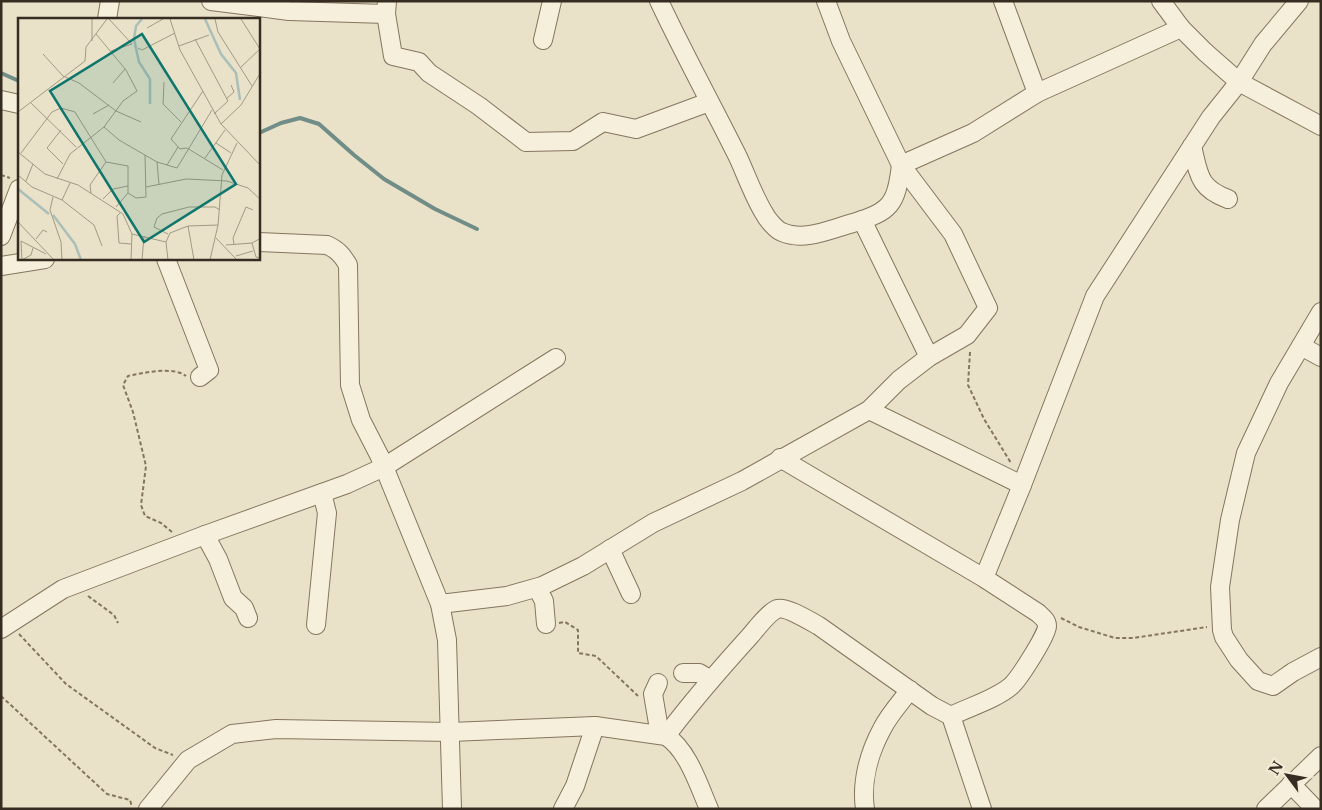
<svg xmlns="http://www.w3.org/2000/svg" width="1322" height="810" viewBox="0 0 1322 810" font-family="'Libre Baskerville',serif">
<rect width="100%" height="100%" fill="#eae2c8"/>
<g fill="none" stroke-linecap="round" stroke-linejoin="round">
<!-- stream -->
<g stroke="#708d87" stroke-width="4">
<polyline points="1,73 19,81"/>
<polyline points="259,133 281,123 300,118 319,124 354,155 384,179 435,209 477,229"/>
</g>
<!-- minor casing -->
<g stroke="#85755f" stroke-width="20">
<g id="minor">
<polyline points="211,1 289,11 386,14"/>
<polyline points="387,1 386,14 393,56 419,62 429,73 479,106 526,142 573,141 603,122 636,129 709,102"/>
<path d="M659 1C684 54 711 103 737 155 746 174 753 195 764 213 767 219 776 230 782 232 804 242 831 229 853 223 891 211 896 205 901 165"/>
<polyline points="1003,1 1037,93"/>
<polyline points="1161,1 1181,28 1205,52 1239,82 1321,126"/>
<polyline points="107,19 110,1"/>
<polyline points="543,40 552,1"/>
<polyline points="1,100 19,104"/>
<path d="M1192 146C1199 174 1198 188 1228 199"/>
<polyline points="901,165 973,133 1037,93 1181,28"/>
<polyline points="862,220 929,357"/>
<polyline points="1,236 19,189"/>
<path d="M259 242 327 245C338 250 342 255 348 265L350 385 361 420 380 457 440 604 447 640 452 809"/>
<polyline points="166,259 209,370 200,377"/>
<polyline points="1,266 45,259"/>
<polyline points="1321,312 1279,383 1246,453 1230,520 1220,587 1222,630 1224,637 1239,660 1258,681 1273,686 1293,672 1321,657"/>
<polyline points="1301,346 1321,357"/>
<polyline points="869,410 1022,485"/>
<path d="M780 458 984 578 1038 613C1042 617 1047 620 1047 626 1047 635 1019 679 1011 686 996 699 969 707 951 716"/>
<polyline points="205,535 218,559 233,598 244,608 248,618"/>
<polyline points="610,549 631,594"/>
<polyline points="984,578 1022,485 1095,296 1211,117 1239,82 1263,44 1299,1"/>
<polyline points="537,588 544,601 546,624"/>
<polyline points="440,604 507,596 542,586 583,566 653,523 742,481 869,410 899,380 929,357 967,335 988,308 953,234 901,165 841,41 826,1"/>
<polyline points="316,625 327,513 322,493"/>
<polyline points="1,629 63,589 205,535 347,484 384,467 556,358"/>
<polyline points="683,673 699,673 711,680"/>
<polyline points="658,683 653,694 660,735"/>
<path d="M666 736C692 701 721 668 750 636 756 629 769 612 777 609 786 606 810 621 819 626L932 706 951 716 982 809"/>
<polyline points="1291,784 1315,809"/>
<path d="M148 809 188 760 232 734 276 729 451 732 595 726 666 736C688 750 699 786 709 809"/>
<polyline points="563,809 575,786 595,726"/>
<path d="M865 809C861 782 869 753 882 729 889 715 900 703 910 690"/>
<polyline points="1266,809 1321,756"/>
</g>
</g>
<!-- path -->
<g stroke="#85755f" stroke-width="2" stroke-dasharray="4 2.5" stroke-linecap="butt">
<polyline points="1,175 10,178"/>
<polyline points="970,352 968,385 984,419 1011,463"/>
<path d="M172 532 161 523 145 516 141 505 146 466 133 412 123 385 128 376C143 373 173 366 186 376"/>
<polyline points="88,596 114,615 118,623"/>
<polyline points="1061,618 1079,627 1115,638 1133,638 1207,627"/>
<polyline points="559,623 565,622 578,630 578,653 596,656 638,696"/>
<polyline points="19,634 66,684 155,748 173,755"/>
<polyline points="1,696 107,794 130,800 132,807"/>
</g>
<!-- minor -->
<use href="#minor" stroke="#f6efdb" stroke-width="18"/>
</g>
<!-- overview -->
<g transform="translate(18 18)">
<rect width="242" height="242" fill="#eae2c8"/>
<path fill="none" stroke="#a9bfb9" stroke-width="2.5" d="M124 1 118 8 116 21 121 44 132 61V86M187 1 203 36 218 55 222 82M0 171 31 196M35 197 57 226 63 242"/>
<path fill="none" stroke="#a29985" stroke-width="1" d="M91 1 114 26 93 33M152 1 162 32 203 106 243 148M197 1 200 14 234 68M129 10 145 1M177 21 210 83 196 96M74 23V1M161 28 191 17M120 30 124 32 157 15M25 36 45 58 61 65 98 93 123 104M222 50 242 31 223 1M146 64 145 86 163 104M95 65 107 51M185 73 153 121 162 131 169 130 205 152M208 81 216 74 213 67M12 84 58 129M0 94 67 43 68 29 89 1M75 96 91 87M203 106 223 87 243 54M86 109 101 122 139 144 159 150 194 92M43 112 29 130 45 146M198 125 213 135M0 134 27 156 60 167 105 196 114 216 113 242M3 135 34 94 43 90 57 94 88 144 72 167 73 175M187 140 207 112M88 144 110 148V175L98 189M139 144 141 167M149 147 160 129M0 157 14 169 44 182 76 207 84 228M39 161 52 136 86 109 105 83 119 73 108 52 78 16M8 163 15 146M128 169 168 161 209 163 230 170 243 182M110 175 118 180 128 179 127 137M35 179 32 192 43 224 44 242M85 181 95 171 110 168M44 182 52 165M103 194 99 198 101 225 113 226M0 204 36 242M170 208 176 242M114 216 148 224M150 216 136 209 139 200 144 196 171 189H197L202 192M198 220 219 242M18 221 25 212 29 214M234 225 238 239 243 240M216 226 215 220 228 189 235 192M208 227 234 225 243 220M218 238 235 233M4 242 3 223 28 236M4 242 13 237 15 230M124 242 126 218M150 242 148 224 152 215 170 208 200 207M192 242 200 207 204 157 219 125"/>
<path fill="#0f766e" fill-opacity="0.15" stroke="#0f766e" stroke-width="2.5" d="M124 16 218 166 126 224 32 73Z"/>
<rect width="242" height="242" fill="none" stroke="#372c21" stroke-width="2.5"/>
</g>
<!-- border -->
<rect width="1322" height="810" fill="none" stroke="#372c21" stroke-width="5"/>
<!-- north arrow -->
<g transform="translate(1287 775) rotate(302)" stroke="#f3ecd7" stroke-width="4" paint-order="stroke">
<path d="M0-4L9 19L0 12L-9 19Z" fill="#372c21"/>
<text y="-8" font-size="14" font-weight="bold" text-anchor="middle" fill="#372c21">N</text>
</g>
</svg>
